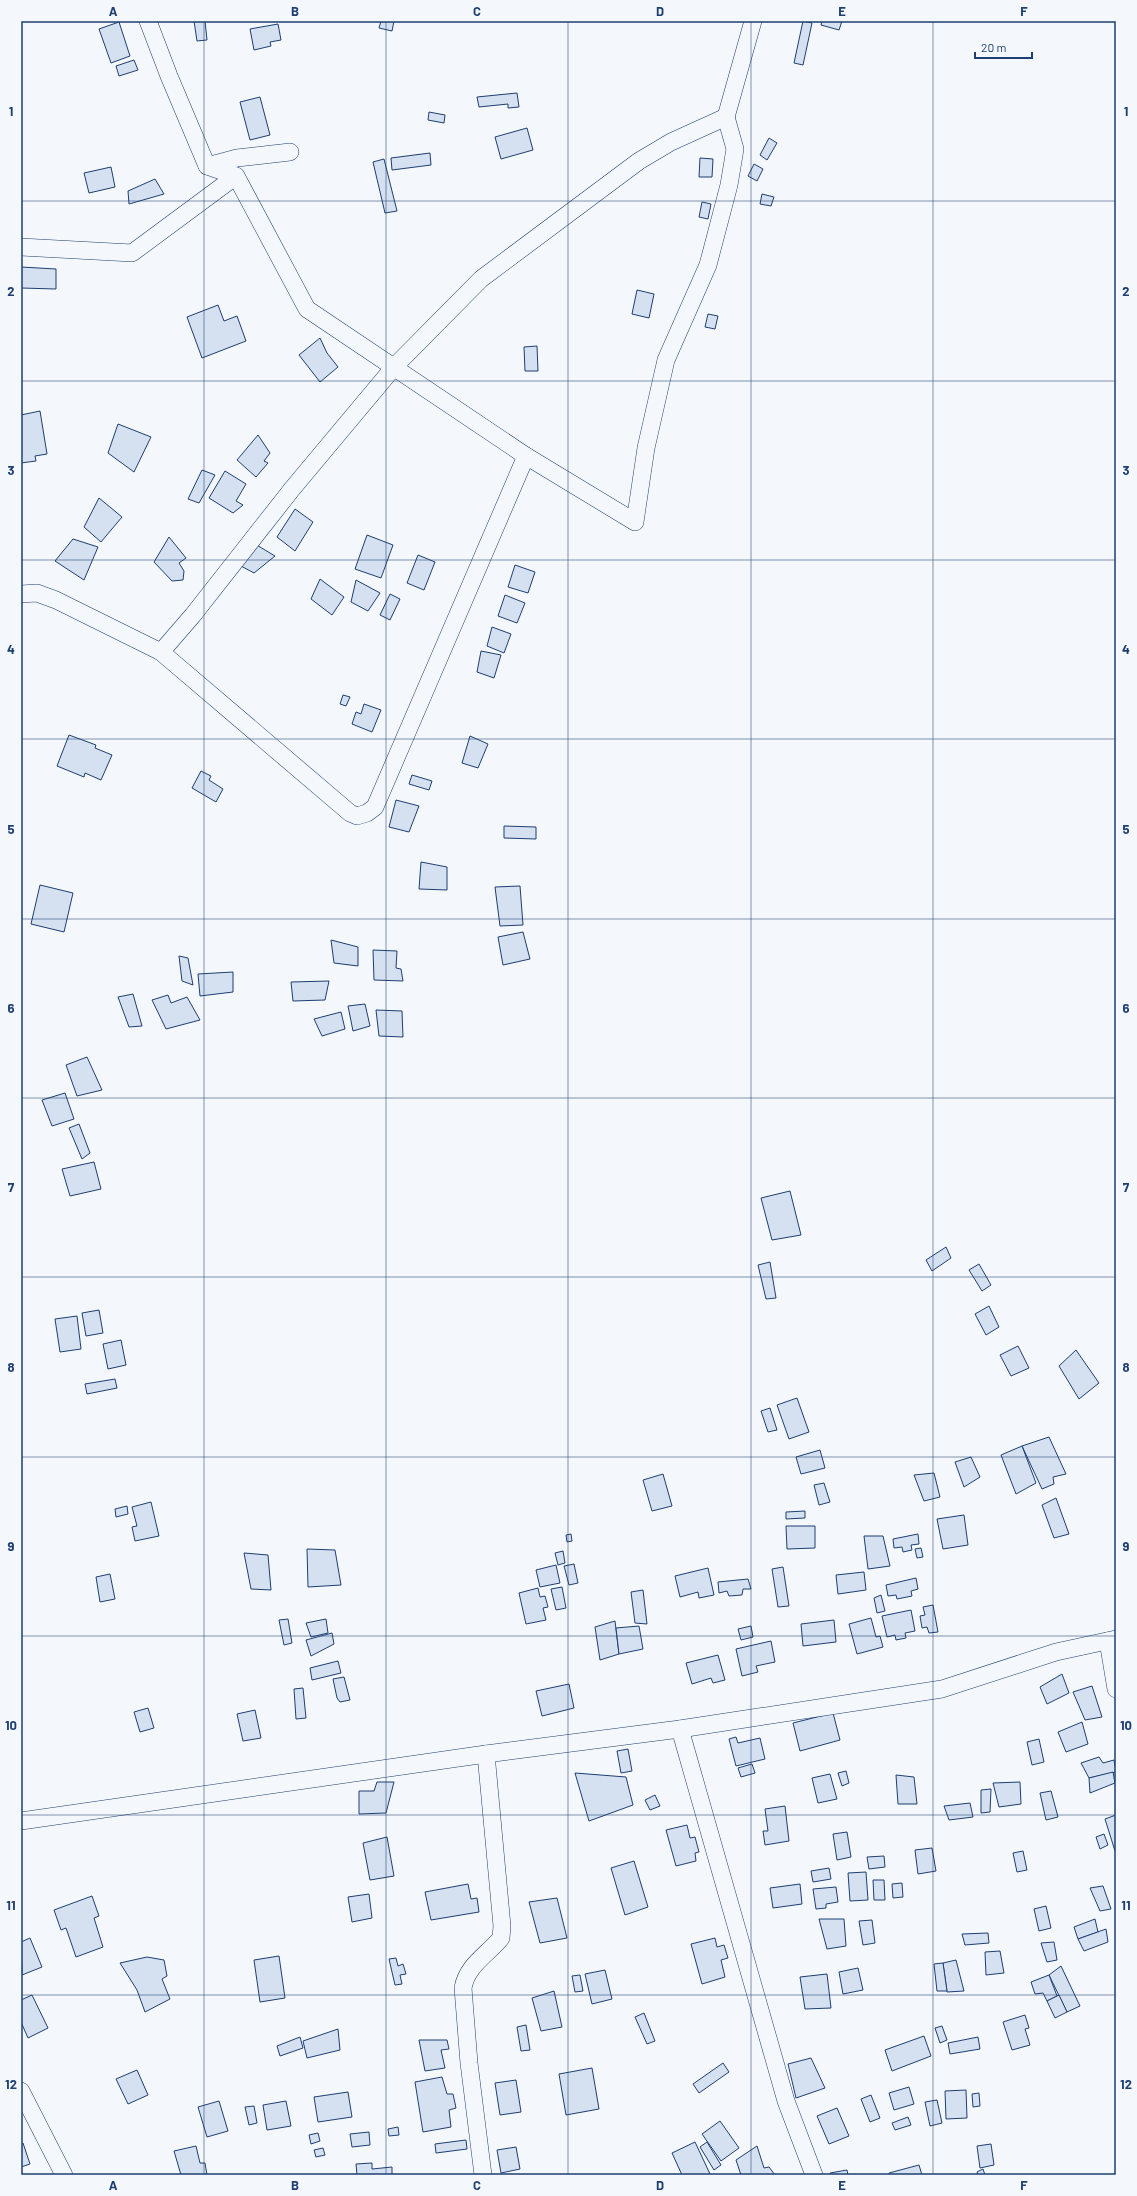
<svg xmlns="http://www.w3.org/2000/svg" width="1137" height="2196" viewBox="0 0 1137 2196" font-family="Barlow,sans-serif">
<rect width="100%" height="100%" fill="#f4f7fb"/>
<!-- building -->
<g fill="#d5e0f0" stroke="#1d3f73">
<polygon points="194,21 205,21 207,40 197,41"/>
<polygon points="381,21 394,21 392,31 379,28"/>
<polygon points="803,21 812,23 803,65 794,63"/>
<polygon points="822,21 842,21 839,30 821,25"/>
<polygon points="119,22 130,56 111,63 99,29"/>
<polygon points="278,24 281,40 270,42 271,46 254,50 250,29"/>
<polygon points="134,60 138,70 119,76 116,66"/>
<polygon points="517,93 519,107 508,108 508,104 479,107 477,97"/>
<polygon points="260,97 270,135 250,140 240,102"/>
<polygon points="429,112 445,115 444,123 428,120"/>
<polygon points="527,128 533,150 501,159 495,137"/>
<polygon points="769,138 777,143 767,160 760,155"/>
<polygon points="430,153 431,165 392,170 391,158"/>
<polygon points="700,158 713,159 712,177 699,177"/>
<polygon points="384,159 397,211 385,213 373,162"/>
<polygon points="754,164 763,169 757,181 748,176"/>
<polygon points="111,167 115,187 89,193 84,173"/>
<polygon points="155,179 164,194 129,204 128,191"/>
<polygon points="762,194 774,197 771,206 760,204"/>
<polygon points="702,202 711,204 708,219 699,217"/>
<polygon points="21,267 56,269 56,289 21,288"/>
<polygon points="637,290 654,294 649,318 632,314"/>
<polygon points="218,305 224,321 237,316 246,341 202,358 187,317"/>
<polygon points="708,314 718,316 715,329 705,327"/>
<polygon points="320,338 327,353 338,367 320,382 299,355"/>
<polygon points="537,346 538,371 525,371 524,347"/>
<polygon points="40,411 47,454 35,456 36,461 21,463 21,415"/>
<polygon points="118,424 151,437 134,472 108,453"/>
<polygon points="258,435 270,453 264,461 268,463 256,477 237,460"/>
<polygon points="202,470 215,475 199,503 188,499"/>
<polygon points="225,471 246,484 236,501 243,505 233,513 209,498"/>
<polygon points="99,498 122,517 101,542 84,527"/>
<polygon points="295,509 313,522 295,551 277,537"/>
<polygon points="367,535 393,545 381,578 355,569"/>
<polygon points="169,537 186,558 179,563 184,571 183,580 172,581 154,562"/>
<polygon points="73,539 98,547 84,580 55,561"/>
<polygon points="255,544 275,556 254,573 241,566"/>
<polygon points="418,555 435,562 424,590 407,583"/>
<polygon points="515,565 535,572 528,593 508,587"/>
<polygon points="320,579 344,597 332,615 311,599"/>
<polygon points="356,580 380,593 368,611 351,602"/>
<polygon points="390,594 400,599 390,620 380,615"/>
<polygon points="505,595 525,603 517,623 498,616"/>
<polygon points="492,627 511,634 504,653 487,646"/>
<polygon points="481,651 501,655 494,678 477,672"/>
<polygon points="343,695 350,697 346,706 340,704"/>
<polygon points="364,704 381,710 372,732 352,724 356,712 361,714"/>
<polygon points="69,735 96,745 95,748 112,755 101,780 85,773 84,777 57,766"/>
<polygon points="470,736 488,744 478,768 462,763"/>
<polygon points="201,771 211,776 209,780 223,789 216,802 192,788"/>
<polygon points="412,775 432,781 429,790 409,784"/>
<polygon points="396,800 419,806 409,832 389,827"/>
<polygon points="504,826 536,827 536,839 504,838"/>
<polygon points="421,862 447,867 447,890 419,889"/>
<polygon points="40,885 73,893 64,932 31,924"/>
<polygon points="520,886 523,925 500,926 495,887"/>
<polygon points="523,932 530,959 503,965 498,937"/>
<polygon points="331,940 358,947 358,966 334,963"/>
<polygon points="373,950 397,951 396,968 401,969 403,981 374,980"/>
<polygon points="179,956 188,958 193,985 182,981"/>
<polygon points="233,972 233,992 200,996 198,974"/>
<polygon points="329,981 325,1000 293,1001 291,982"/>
<polygon points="133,994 142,1026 129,1027 118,997"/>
<polygon points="168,995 171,1003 187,997 200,1020 166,1029 152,1000"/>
<polygon points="365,1004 370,1026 353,1031 348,1006"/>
<polygon points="376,1010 402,1011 403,1037 379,1036"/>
<polygon points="341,1012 345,1029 322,1036 314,1019"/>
<polygon points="87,1057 102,1090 77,1096 66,1065"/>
<polygon points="65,1093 74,1119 52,1126 42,1100"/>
<polygon points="79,1124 90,1153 82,1159 69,1128"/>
<polygon points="94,1162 101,1189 70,1196 62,1169"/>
<polygon points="790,1191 801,1235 772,1240 761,1198"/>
<polygon points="946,1247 951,1258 932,1271 926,1260"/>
<polygon points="770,1262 776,1298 766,1299 758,1265"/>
<polygon points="979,1264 991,1285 982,1291 969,1270"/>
<polygon points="989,1306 999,1327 986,1335 975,1314"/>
<polygon points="99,1310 103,1333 86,1336 82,1313"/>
<polygon points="77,1316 81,1349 60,1352 55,1319"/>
<polygon points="121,1340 126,1365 108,1369 103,1344"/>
<polygon points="1018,1346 1029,1368 1011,1376 1000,1355"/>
<polygon points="1076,1350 1099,1383 1079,1399 1059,1366"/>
<polygon points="115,1379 117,1388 87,1394 85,1384"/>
<polygon points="797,1398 809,1432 789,1439 777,1405"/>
<polygon points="770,1408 777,1430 768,1432 761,1411"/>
<polygon points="1049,1437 1066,1474 1053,1477 1054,1484 1042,1489 1022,1446"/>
<polygon points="1022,1446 1036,1483 1016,1494 1001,1455"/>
<polygon points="820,1450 825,1468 801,1474 796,1457"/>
<polygon points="971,1457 980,1477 964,1487 955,1462"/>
<polygon points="934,1473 940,1497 924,1501 914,1475"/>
<polygon points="663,1474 672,1506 652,1511 643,1480"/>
<polygon points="824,1483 830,1502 819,1505 814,1485"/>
<polygon points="1056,1498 1069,1534 1054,1538 1042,1505"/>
<polygon points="151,1502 159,1536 135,1541 132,1527 137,1526 132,1507"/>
<polygon points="127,1506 128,1514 116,1517 115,1509"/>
<polygon points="805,1511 805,1518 786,1519 786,1512"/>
<polygon points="964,1515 968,1545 943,1549 937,1519"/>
<polygon points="786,1526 815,1526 815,1548 787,1549"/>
<polygon points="571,1534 572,1541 567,1542 566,1535"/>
<polygon points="918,1534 919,1544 911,1545 912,1550 903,1552 902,1547 894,1548 893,1539"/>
<polygon points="864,1536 883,1536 890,1566 868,1569"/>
<polygon points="921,1548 923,1557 917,1558 915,1549"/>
<polygon points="307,1549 335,1550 341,1585 308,1587"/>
<polygon points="563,1551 565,1563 558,1565 555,1553"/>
<polygon points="244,1553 268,1555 271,1590 251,1589"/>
<polygon points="574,1564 578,1583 569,1585 564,1566"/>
<polygon points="556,1565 560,1583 540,1587 536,1570"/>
<polygon points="783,1567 789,1606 778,1607 772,1569"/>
<polygon points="708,1568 714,1595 699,1598 698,1592 680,1597 675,1576"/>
<polygon points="864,1572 866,1590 838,1594 836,1575"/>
<polygon points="110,1574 115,1599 100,1602 96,1577"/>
<polygon points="916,1578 918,1589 911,1591 912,1596 897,1599 896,1595 888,1596 886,1585"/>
<polygon points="748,1579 751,1589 743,1589 742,1595 729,1596 727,1591 719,1593 718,1582"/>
<polygon points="562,1587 566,1608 556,1610 551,1589"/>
<polygon points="538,1588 540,1597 545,1596 548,1607 543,1608 546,1620 526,1624 519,1593"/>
<polygon points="643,1590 647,1624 635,1623 631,1592"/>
<polygon points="881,1595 885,1611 877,1613 874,1598"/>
<polygon points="933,1605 938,1632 929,1633 927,1627 922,1628 920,1616 925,1615 923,1607"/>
<polygon points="911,1610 915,1631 905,1633 906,1638 896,1640 895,1635 887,1637 882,1616"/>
<polygon points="871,1618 876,1637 880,1636 883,1647 857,1654 849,1624"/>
<polygon points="288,1619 292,1643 284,1645 279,1620"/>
<polygon points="326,1619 328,1633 311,1637 306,1623"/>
<polygon points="834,1620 836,1642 803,1646 801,1624"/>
<polygon points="615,1621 619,1654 600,1660 595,1627"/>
<polygon points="639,1626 643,1649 619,1654 616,1628"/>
<polygon points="751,1626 753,1637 741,1640 738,1629"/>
<polygon points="332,1633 334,1644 311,1656 306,1640"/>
<polygon points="771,1641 775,1662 756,1666 758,1672 742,1676 736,1649"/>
<polygon points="718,1655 725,1680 713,1683 711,1678 692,1684 686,1663"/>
<polygon points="338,1661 341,1673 312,1680 310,1668"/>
<polygon points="1062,1674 1069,1693 1047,1704 1040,1687"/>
<polygon points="344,1677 350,1700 340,1702 337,1698 333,1679"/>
<polygon points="569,1684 574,1708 542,1716 536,1691"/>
<polygon points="1092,1686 1102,1717 1085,1720 1073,1692"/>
<polygon points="303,1688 306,1718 296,1719 294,1689"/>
<polygon points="148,1708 154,1728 140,1732 134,1712"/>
<polygon points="255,1710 261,1738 243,1741 237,1714"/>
<polygon points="833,1713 840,1740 800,1751 793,1723"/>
<polygon points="1082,1722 1088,1744 1066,1752 1058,1732"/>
<polygon points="736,1737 738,1743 760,1738 765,1759 736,1766 729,1739"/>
<polygon points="1039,1739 1044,1762 1032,1765 1027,1742"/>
<polygon points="628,1749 632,1771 621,1773 617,1751"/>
<polygon points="1099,1757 1103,1763 1114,1760 1116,1772 1089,1778 1081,1763"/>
<polygon points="752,1764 755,1773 741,1777 738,1768"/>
<polygon points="846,1771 849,1783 842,1786 838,1773"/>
<polygon points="1113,1772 1115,1783 1090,1793 1089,1778"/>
<polygon points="575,1773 626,1777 633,1805 589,1821"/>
<polygon points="830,1774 837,1799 818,1803 812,1778"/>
<polygon points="896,1775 914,1777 917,1804 898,1804"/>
<polygon points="377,1782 394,1782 386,1813 359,1814 359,1791 374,1791"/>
<polygon points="1020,1782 1021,1804 999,1807 993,1783"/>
<polygon points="991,1789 990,1812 981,1813 981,1790"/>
<polygon points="1051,1791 1058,1817 1046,1820 1040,1793"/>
<polygon points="655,1795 660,1806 650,1810 645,1800"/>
<polygon points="970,1803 973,1817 949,1820 944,1806"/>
<polygon points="785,1806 789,1841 765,1845 763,1831 768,1831 765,1809"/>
<polygon points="1116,1815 1116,1851 1115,1851 1105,1819"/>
<polygon points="687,1825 690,1838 695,1837 699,1852 695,1853 696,1861 676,1866 666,1830"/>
<polygon points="847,1832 851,1857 837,1860 833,1834"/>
<polygon points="1104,1834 1108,1845 1100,1849 1096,1837"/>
<polygon points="387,1837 394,1876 370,1880 363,1843"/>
<polygon points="932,1848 936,1871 918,1874 915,1850"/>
<polygon points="1023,1851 1027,1870 1017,1872 1013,1853"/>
<polygon points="884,1856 885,1867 869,1869 867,1857"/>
<polygon points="634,1861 648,1907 625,1915 611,1868"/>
<polygon points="829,1868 831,1879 813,1882 811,1871"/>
<polygon points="866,1872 868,1900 850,1901 848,1873"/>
<polygon points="873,1880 884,1880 885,1900 874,1900"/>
<polygon points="902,1883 903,1897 893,1898 892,1884"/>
<polygon points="468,1884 471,1899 477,1898 479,1912 431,1920 425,1892"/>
<polygon points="800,1884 802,1904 773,1908 770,1888"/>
<polygon points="1103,1886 1111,1909 1100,1911 1090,1888"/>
<polygon points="836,1887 838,1902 826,1904 826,1908 816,1909 813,1889"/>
<polygon points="369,1894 372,1918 352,1922 348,1897"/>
<polygon points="92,1896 99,1916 94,1918 103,1947 76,1957 66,1928 61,1930 54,1910"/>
<polygon points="557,1898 567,1938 540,1943 529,1902"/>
<polygon points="1046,1906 1051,1928 1039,1931 1034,1909"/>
<polygon points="819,1919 844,1919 846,1946 827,1949"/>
<polygon points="1095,1919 1098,1932 1078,1939 1074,1927"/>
<polygon points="872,1920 875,1943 863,1945 859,1921"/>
<polygon points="1106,1929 1108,1942 1084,1951 1078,1939"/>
<polygon points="988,1933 989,1943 965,1945 962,1934"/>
<polygon points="30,1938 42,1967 22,1975 21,1942"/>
<polygon points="715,1938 717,1947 724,1945 728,1958 721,1960 725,1977 702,1984 691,1944"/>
<polygon points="1054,1942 1057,1960 1047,1962 1041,1943"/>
<polygon points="1000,1951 1004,1973 986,1975 985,1952"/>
<polygon points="279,1956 285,1998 260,2002 254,1960"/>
<polygon points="147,1957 164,1960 167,1976 162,1979 170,1999 145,2012 137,1990 120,1963"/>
<polygon points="396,1958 398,1966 403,1964 406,1974 400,1975 402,1984 395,1985 389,1959"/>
<polygon points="956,1960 964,1991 947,1992 943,1963"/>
<polygon points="943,1963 947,1991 937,1991 934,1964"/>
<polygon points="1061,1966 1080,2006 1067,2012 1049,1975"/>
<polygon points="858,1968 863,1990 843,1994 839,1972"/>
<polygon points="605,1970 612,1999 592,2004 585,1974"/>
<polygon points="827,1974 831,2008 805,2009 800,1977"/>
<polygon points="580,1975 583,1991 575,1992 572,1976"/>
<polygon points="1049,1975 1057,1996 1047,2001 1043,1993 1035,1994 1031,1982"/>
<polygon points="554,1991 562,2027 541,2031 532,1998"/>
<polygon points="32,1995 48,2028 28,2038 21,2022 21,2000"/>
<polygon points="1059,1995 1067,2012 1055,2018 1047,2001"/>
<polygon points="644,2013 655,2041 647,2044 635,2017"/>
<polygon points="1025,2015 1029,2028 1025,2029 1030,2045 1012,2050 1003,2022"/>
<polygon points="526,2025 530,2050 521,2051 517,2027"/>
<polygon points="942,2026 947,2040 940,2043 935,2028"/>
<polygon points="338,2029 340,2050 307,2058 303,2041"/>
<polygon points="924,2036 931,2056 892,2071 885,2050"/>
<polygon points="300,2037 303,2048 280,2056 277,2046"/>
<polygon points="978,2037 980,2049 950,2054 948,2043"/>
<polygon points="419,2040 447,2040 449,2049 441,2050 445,2068 425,2071"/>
<polygon points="811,2058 825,2088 796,2098 788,2064"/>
<polygon points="723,2063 729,2072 699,2093 693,2084"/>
<polygon points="592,2068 599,2109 566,2115 559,2074"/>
<polygon points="137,2070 148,2095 128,2104 116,2079"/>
<polygon points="442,2077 447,2094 453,2094 456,2108 449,2110 451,2127 423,2132 415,2082"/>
<polygon points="516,2080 521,2112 500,2115 495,2083"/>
<polygon points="909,2087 914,2104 894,2110 889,2093"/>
<polygon points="966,2090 967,2118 946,2119 945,2091"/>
<polygon points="348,2092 352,2117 318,2122 314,2097"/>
<polygon points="979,2093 980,2106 973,2107 972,2094"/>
<polygon points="871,2095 880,2118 870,2122 861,2099"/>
<polygon points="937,2100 942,2123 930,2126 925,2102"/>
<polygon points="219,2101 228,2131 207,2137 198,2107"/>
<polygon points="286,2101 291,2126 267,2130 263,2105"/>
<polygon points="254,2106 257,2123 249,2125 245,2107"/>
<polygon points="837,2108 849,2136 829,2144 817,2116"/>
<polygon points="908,2117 911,2125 895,2130 892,2123"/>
<polygon points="720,2121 739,2148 721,2161 702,2134"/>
<polygon points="398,2127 399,2135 389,2136 388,2129"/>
<polygon points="369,2132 370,2145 352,2147 350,2134"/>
<polygon points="318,2133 320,2141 311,2144 309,2135"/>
<polygon points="466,2140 467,2149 436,2153 435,2144"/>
<polygon points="695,2142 710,2174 708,2175 682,2175 672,2153"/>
<polygon points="707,2142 721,2165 714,2170 700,2147"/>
<polygon points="23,2143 30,2164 21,2167 21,2144"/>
<polygon points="991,2144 994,2165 980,2168 977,2146"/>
<polygon points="196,2146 200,2163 205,2163 207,2175 181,2175 174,2151"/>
<polygon points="757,2146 764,2168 769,2167 775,2175 741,2175 736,2160"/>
<polygon points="516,2147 520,2169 501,2173 497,2150"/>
<polygon points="323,2148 325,2155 316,2157 314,2150"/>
<polygon points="372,2163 372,2169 392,2167 392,2175 357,2175 356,2164"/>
<polygon points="919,2165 922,2175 889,2175 889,2173"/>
<polygon points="983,2169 985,2175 978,2175 977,2172"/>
<polygon points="847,2170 848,2175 830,2175 830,2173"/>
</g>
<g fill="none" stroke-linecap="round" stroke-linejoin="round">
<!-- street casing -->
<g stroke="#1d3f73" stroke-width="18">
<g id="street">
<polyline points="148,21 169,76 207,166 236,176"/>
<polyline points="207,166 237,158 290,152"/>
<polyline points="21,247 132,253 236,176 307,309 526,456 635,522 646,448 666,360 708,265 729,185 735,149 726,117"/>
<polyline points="21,594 37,593 56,600 161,652 193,615 292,489 394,367 481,279 639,161 671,142 726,117 753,21"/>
<polyline points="161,652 350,813 357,816 367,813 375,807 526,456"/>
<polyline points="1108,1641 1116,1689"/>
<polyline points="680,1729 786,2101 814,2175"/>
<polyline points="21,1821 486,1754 680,1729 942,1689 1056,1652 1116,1639"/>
<polyline points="21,2091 64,2175"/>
<path d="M483 2175 469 2063 463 1988C467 1965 487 1955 501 1938L502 1926 486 1754"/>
</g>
</g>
<!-- street -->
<use href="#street" stroke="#f4f7fb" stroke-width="17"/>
</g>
<!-- grid -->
<path fill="none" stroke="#1d3f73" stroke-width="1" stroke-opacity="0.55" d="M204 21V2175M386 21V2175M568 21V2175M751 21V2175M933 21V2175M21 201H1116M21 381H1116M21 560H1116M21 739H1116M21 919H1116M21 1098H1116M21 1277H1116M21 1457H1116M21 1636H1116M21 1815H1116M21 1995H1116"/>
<!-- border -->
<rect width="1137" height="2196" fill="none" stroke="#f4f7fb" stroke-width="44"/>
<!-- scale -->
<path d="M975 52v6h57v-6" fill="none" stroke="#1d3f73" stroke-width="2"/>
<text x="981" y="52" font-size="12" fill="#1d3f73" stroke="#f4f7fb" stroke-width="3" paint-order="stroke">20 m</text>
<rect x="22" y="22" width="1093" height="2152" fill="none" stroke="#1d3f73" stroke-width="1.5"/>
<g font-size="13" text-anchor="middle" font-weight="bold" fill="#1d3f73">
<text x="113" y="16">A</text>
<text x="295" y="16">B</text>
<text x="477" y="16">C</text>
<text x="660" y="16">D</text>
<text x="842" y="16">E</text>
<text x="1024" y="16">F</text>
<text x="11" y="116">1</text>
<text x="1126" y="116">1</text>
<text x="11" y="296">2</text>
<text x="1126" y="296">2</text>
<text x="11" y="475">3</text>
<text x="1126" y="475">3</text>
<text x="11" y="654">4</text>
<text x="1126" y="654">4</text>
<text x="11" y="834">5</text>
<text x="1126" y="834">5</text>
<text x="11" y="1013">6</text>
<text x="1126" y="1013">6</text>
<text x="11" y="1192">7</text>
<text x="1126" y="1192">7</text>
<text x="11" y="1372">8</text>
<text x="1126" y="1372">8</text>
<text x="11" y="1551">9</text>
<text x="1126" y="1551">9</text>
<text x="11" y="1730">10</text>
<text x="1126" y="1730">10</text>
<text x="11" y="1910">11</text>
<text x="1126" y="1910">11</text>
<text x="11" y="2089">12</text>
<text x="1126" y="2089">12</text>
<text x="113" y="2190">A</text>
<text x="295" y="2190">B</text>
<text x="477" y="2190">C</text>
<text x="660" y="2190">D</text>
<text x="842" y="2190">E</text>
<text x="1024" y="2190">F</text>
</g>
</svg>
